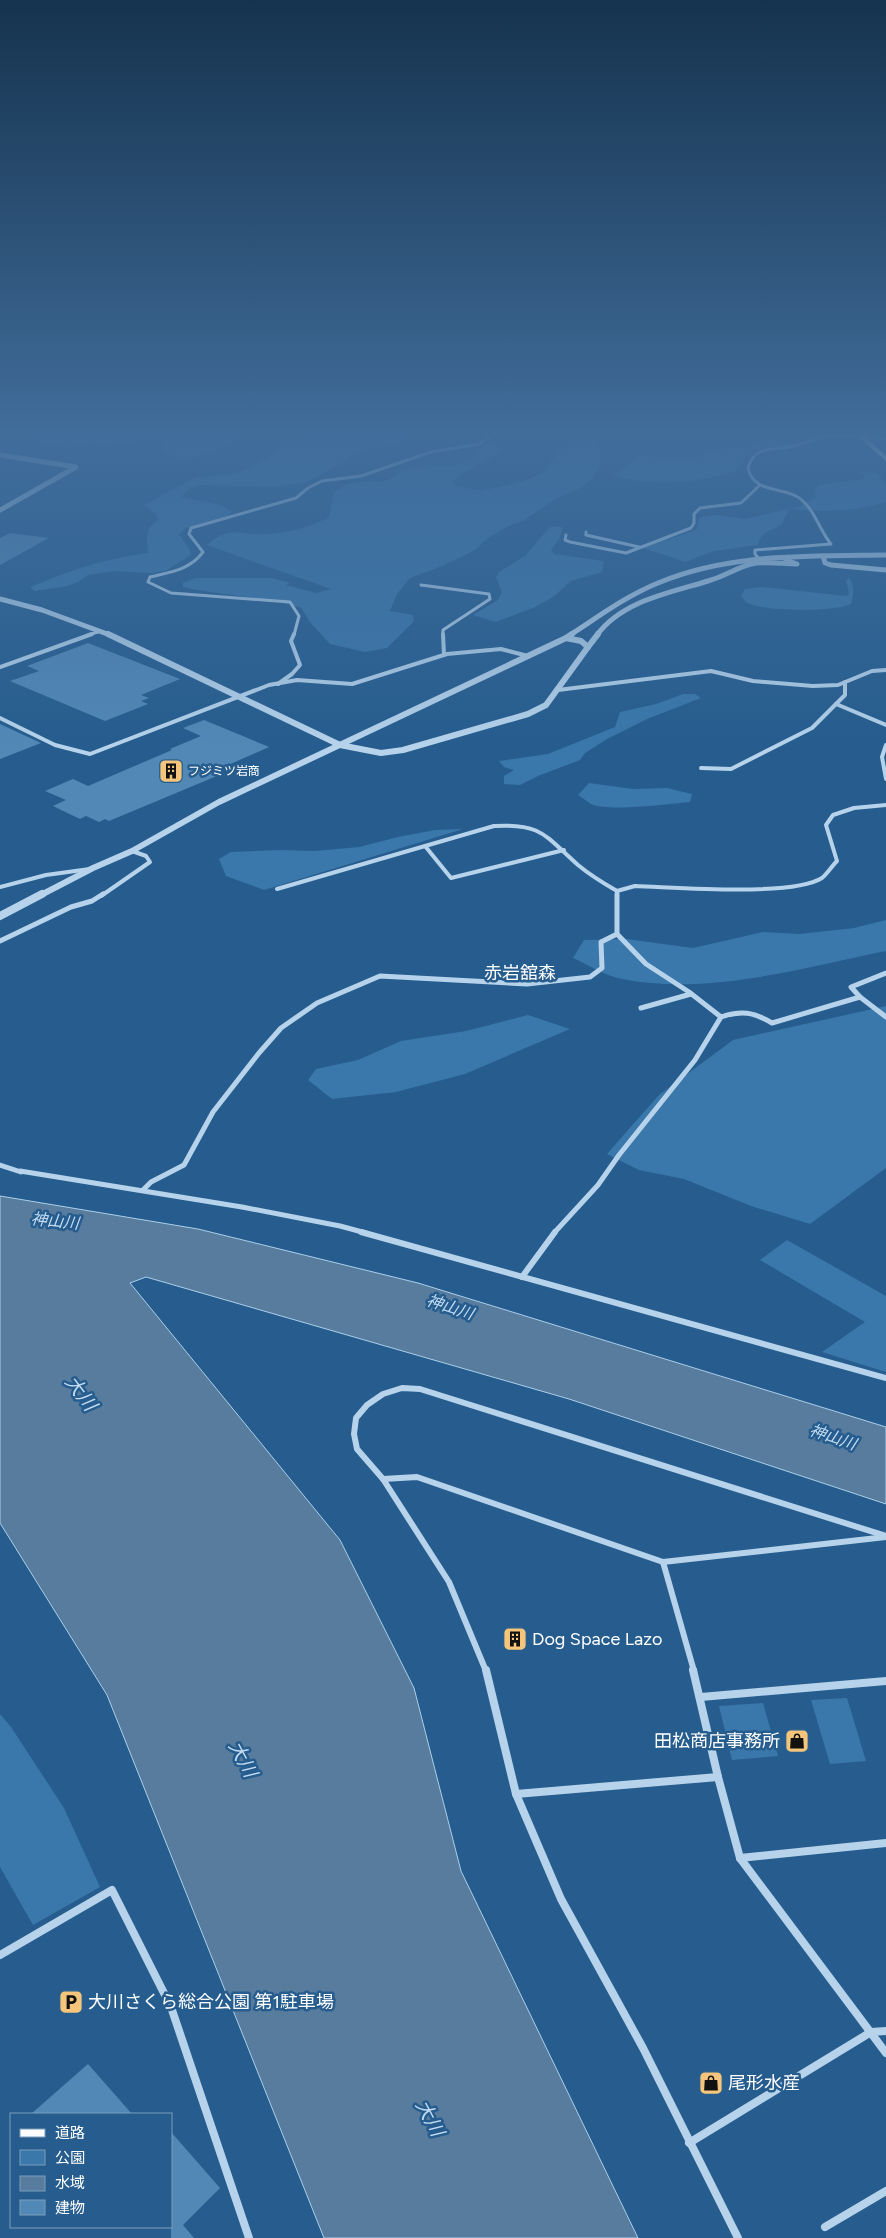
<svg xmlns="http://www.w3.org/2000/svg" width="886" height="2238" viewBox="0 0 886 2238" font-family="Figtree,'Noto Sans JP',sans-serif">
<rect width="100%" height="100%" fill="#265d8e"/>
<!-- green -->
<g fill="#3a77aa">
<path d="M35 434H245C228 445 173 477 163 444L153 440 103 443 91 442 69 447 38 444Z"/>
<path d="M301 434H411L392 444 352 453 342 463 307 482 276 487 197 485 188 489 181 497 221 505 232 512 227 516 185 528 179 535 189 548 191 555 165 571 152 573 114 571 88 575 78 582 67 586 35 591 30 587C72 570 103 559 148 553L147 541 149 528 159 519 154 513 144 505 195 478 236 473 250 467 273 455Z"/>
<path d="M589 436 600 450V467L591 480 577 490 557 498 523 521 508 526 488 538 475 550 442 566 410 578 397 594 390 611 413 615 414 621 387 648 365 652 330 644 310 622 301 608C262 596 222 596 183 587V583L195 578H272L290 583 286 585 316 593 331 589 207 545C232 524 238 536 265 534 288 533 310 528 329 517L334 492 347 484 371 481 381 482 392 478 401 471 428 465 451 466 470 461 487 445 498 446 501 450C486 464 466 467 452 482L455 486 481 491 524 481 544 472 552 460 574 438Z"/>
<path d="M771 438 792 444C781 445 764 446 754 451 744 456 742 468 732 472 700 483 645 487 613 475L635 459 637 455 673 459 696 458 715 450 753 446Z"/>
<path d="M859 472 877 473 886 485V502C851 512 824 512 789 509L782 524C772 531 760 531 758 545L714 551 685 562 644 548C661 539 680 538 697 529L699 518C709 512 733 517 744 519L801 506 816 497 815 492 818 485 864 479V475Z"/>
<polygon points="557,526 563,528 559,539 551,550 554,554 597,560 604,562 602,572 571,581 553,597 535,607 496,622 473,615 498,600 502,592 496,577 499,572 525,556 550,527"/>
<path d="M849 577C855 586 854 594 851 604 835 612 760 612 746 602 744 600 743 598 741 596L745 589 762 587 847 596 849 593 846 581Z"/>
<polygon points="683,694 695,694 701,698 647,719 607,739 585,753 580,760 538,776 520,785 504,784 504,776 514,770 504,767 499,761 548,754 615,727 620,712 656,704"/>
<path d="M589 783 633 789 667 788 692 794 690 802C669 804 610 812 591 804 587 801 582 798 578 795Z"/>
<polygon points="463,829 264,890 226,876 219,859 231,852 282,850 315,851 359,847 398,837 435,830"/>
<path d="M886 920V951C801 968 709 996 622 979 606 976 588 965 573 958L584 940 626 939 693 948 763 932 799 934 854 928Z"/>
<polygon points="886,1006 886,1168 810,1224 751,1206 684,1179 639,1170 607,1154 659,1095 733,1040"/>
<polygon points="528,1015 570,1029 465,1074 396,1092 332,1099 308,1080 316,1069 358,1060 401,1041 466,1031"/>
<polygon points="787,1240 886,1296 886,1372 822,1352 865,1322 760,1260"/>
<polygon points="847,1698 866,1761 830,1764 811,1700"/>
<polygon points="763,1703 778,1756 732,1760 719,1706"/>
<polygon points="0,1714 11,1727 64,1808 100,1887 33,1925 0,1867"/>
</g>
<!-- water -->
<polygon fill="#577c9d" stroke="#aacfeb" points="0,1196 198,1229 418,1283 886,1427 886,1504 569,1399 146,1277 130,1283 340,1540 414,1688 461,1871 638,2238 324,2238 107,1695 0,1523"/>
<!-- building -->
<g fill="#5288b6">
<polygon points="10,533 49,538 0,565 0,538"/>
<polygon points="88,643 180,679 141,695 149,698 141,701 148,704 105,721 10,681 39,671 27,666"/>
<polygon points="204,720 269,747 217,770 224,773 109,821 105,819 99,822 86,816 80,819 53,806 66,800 45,791 73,779 88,786 172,750 170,749 201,736 183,728"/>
<polygon points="0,724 41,743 0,759"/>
<polygon points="88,2064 132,2114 31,2114"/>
<polygon points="171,2132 220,2188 183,2225 194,2238 171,2238"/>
</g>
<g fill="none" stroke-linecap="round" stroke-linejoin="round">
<!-- minor-far4 -->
<g stroke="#b6d3eb" stroke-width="3">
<polyline points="847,436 886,439"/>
<polyline points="586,532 586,535 639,547"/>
<polyline points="566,535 565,540 570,542 626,553 691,528 694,523 694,514 700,508 741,503 760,485"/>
<path d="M759 559 755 554V550L831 544C819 530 814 506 796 496 779 487 753 492 748 468 753 445 777 450 794 446 803 444 811 440 820 438 829 435 839 437 848 436"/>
<polyline points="421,585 489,594 490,599 443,630 443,635"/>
<polyline points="88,635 101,631"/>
<path d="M294 635 299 616 290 602 171 593 148 582 150 577C170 572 190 570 203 552L189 534 191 528 296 498 308 488 322 481 361 476 431 452 479 444 495 434"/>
</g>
<!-- minor-far3 -->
<g stroke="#b6d3eb" stroke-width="4">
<polyline points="443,634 444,655"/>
<polyline points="0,667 92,634"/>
<polyline points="278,684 292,674 300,665 291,641 294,634"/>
<polyline points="558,690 711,671 753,681 813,686 838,685 872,671 886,670"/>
<polyline points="836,704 886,725"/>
<polyline points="0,718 55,745 90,754 269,685 297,680 352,684 447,654 501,649 528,656"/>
<polyline points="886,745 882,757 886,779"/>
<polyline points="701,768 731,769 812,728 845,695 845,682"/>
<polyline points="425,846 451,878 564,850"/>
<polyline points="0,887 46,875 90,869"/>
<path d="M277 889 494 826C542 823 545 836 578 865 590 875 603 883 617 891L635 886C674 887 792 897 822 878 827 874 832 866 837 861L826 825 833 815 854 808 886 805"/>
<polyline points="617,891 617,896"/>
<polyline points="101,896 150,862 146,856 132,851"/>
</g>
<!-- minor-far2 -->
<g stroke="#b6d3eb" stroke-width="5">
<path d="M617 934 646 964 689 992 721 1017C741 1010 754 1012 772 1023L860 997 886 1017"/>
<polyline points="0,941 71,907 92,901 103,894"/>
<polyline points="860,997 851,987 886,973"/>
<polyline points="641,1008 691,994"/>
<polyline points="0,1165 21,1172"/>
<polyline points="20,1171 242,1207 340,1226 366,1233"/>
<polyline points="143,1190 151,1182 184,1165 213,1112 259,1053 281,1028 317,1003 380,976 527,984 590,977 602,968 601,942 617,934 617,894"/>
<polyline points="554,1233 598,1185 619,1155 695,1060 721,1017"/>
</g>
<!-- minor-far1 -->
<g stroke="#b6d3eb" stroke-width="6">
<polyline points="361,1232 886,1378"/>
<polyline points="522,1277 555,1232"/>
<polyline points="383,1479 417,1477 663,1562 886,1537"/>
<polyline points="663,1562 694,1671"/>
<polyline points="486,1671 449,1582 383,1479 357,1449 354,1434 356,1418 367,1405 383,1394 402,1388 420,1389 886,1536"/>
</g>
<!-- minor -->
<g stroke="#b6d3eb" stroke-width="8">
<polyline points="486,1670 516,1794 561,1899 643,2048 738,2238"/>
<polyline points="693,1670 718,1777 740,1858 886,2053"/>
<polyline points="701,1697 886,1681"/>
<polyline points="516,1794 718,1777"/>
<polyline points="740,1858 886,1843"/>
<polyline points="0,1955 112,1890 171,2007 249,2238"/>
<polyline points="689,2143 871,2032 886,2031"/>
<polyline points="825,2227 886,2191"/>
</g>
<!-- tertiary-far2 -->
<g stroke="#b6d3eb" stroke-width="5">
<polyline points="0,455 76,467 0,510"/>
<polyline points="823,556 825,563 831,565 886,570"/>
<polyline points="0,599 42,610 110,635"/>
<path d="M570 635C598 617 626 596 658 583 730 553 809 556 886 555"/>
<path d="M597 635C622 601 669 593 708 581 723 577 736 568 751 564 765 561 783 564 797 564L786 560"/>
</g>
<!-- tertiary-far1 -->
<g stroke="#b6d3eb" stroke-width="6">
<polyline points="108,634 340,745 381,753 403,750 528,714 546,705 588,647 581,641 566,638 572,634"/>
<polyline points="588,647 598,634"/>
<polyline points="39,896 93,868 132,851 219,802 566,638"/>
</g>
<!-- tertiary -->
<polyline stroke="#b6d3eb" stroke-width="8" points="0,916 42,894"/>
<!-- primary -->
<polygon fill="#fafcff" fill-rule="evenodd" points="855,434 862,434 886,456 886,461"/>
</g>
<!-- sky -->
<linearGradient id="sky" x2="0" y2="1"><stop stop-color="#15334e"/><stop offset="0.58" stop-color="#416d9b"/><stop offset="1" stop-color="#416d9b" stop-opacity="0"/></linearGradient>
<rect width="886" height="747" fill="url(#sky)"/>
<!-- icons -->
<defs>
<g id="building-square" transform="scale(1.25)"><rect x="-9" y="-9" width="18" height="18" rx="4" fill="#f4c57a" stroke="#265d8e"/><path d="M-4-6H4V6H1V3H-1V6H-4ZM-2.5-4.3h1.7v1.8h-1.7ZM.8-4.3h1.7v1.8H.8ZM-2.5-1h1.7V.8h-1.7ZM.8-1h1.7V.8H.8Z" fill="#111"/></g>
<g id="shop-square" transform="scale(1.25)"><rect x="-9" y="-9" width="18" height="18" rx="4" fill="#f4c57a" stroke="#265d8e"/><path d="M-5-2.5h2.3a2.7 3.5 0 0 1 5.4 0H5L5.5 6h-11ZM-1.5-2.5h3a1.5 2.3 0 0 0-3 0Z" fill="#111"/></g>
<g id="parking-square" transform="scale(1.25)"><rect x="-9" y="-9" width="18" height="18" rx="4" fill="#f4c57a" stroke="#265d8e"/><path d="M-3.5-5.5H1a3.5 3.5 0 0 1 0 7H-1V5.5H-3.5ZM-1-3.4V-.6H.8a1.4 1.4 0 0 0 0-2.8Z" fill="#111"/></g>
</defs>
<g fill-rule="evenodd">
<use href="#building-square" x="171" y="771"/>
<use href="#building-square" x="515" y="1639"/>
<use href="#shop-square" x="797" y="1741"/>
<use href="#parking-square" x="71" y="2002"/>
<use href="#shop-square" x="711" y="2083"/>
</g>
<g text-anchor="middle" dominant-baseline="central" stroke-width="5" stroke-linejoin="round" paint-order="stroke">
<!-- far-poi labels -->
<g font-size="12" fill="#fff" stroke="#265d8e" text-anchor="start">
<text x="188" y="771">フジミツ岩商</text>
</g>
<!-- water labels -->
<g font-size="16" font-style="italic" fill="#c2dcf2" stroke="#265d8e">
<text transform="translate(55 1221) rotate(6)">神山川</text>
<text transform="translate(450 1307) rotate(18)">神山川</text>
<text transform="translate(833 1437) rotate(19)">神山川</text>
</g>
<!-- quarter labels -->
<g font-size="18" fill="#fff" stroke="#265d8e">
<text x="520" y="973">赤岩舘森</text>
</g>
<!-- near-poi labels -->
<g font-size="18" fill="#fff" stroke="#265d8e" text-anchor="start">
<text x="532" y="1639">Dog Space Lazo</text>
<text x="780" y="1741" text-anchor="end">田松商店事務所</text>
<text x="88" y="2002">大川さくら総合公園 第1駐車場</text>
<text x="728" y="2083">尾形水産</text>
</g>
<!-- near-water labels -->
<g font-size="19" font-style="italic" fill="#c2dcf2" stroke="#265d8e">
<text transform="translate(81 1393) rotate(53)">大川</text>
<text transform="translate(243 1759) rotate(62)">大川</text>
<text transform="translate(430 2118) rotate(62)">大川</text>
</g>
</g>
<!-- legend -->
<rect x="10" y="2113" width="162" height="115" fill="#265d8e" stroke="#7d9ebb"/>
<rect x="20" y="2129" width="25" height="8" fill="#fafcff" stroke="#7d9ebb"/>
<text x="55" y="2138" font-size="15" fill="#ffffff">道路</text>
<rect x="20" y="2150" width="25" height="15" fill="#3a77aa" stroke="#7d9ebb"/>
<text x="55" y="2163" font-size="15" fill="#ffffff">公園</text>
<rect x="20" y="2176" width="25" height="15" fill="#577c9d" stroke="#7d9ebb"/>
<text x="55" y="2188" font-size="15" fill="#ffffff">水域</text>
<rect x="20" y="2200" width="25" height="15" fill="#5288b6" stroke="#7d9ebb"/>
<text x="55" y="2213" font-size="15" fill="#ffffff">建物</text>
</svg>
